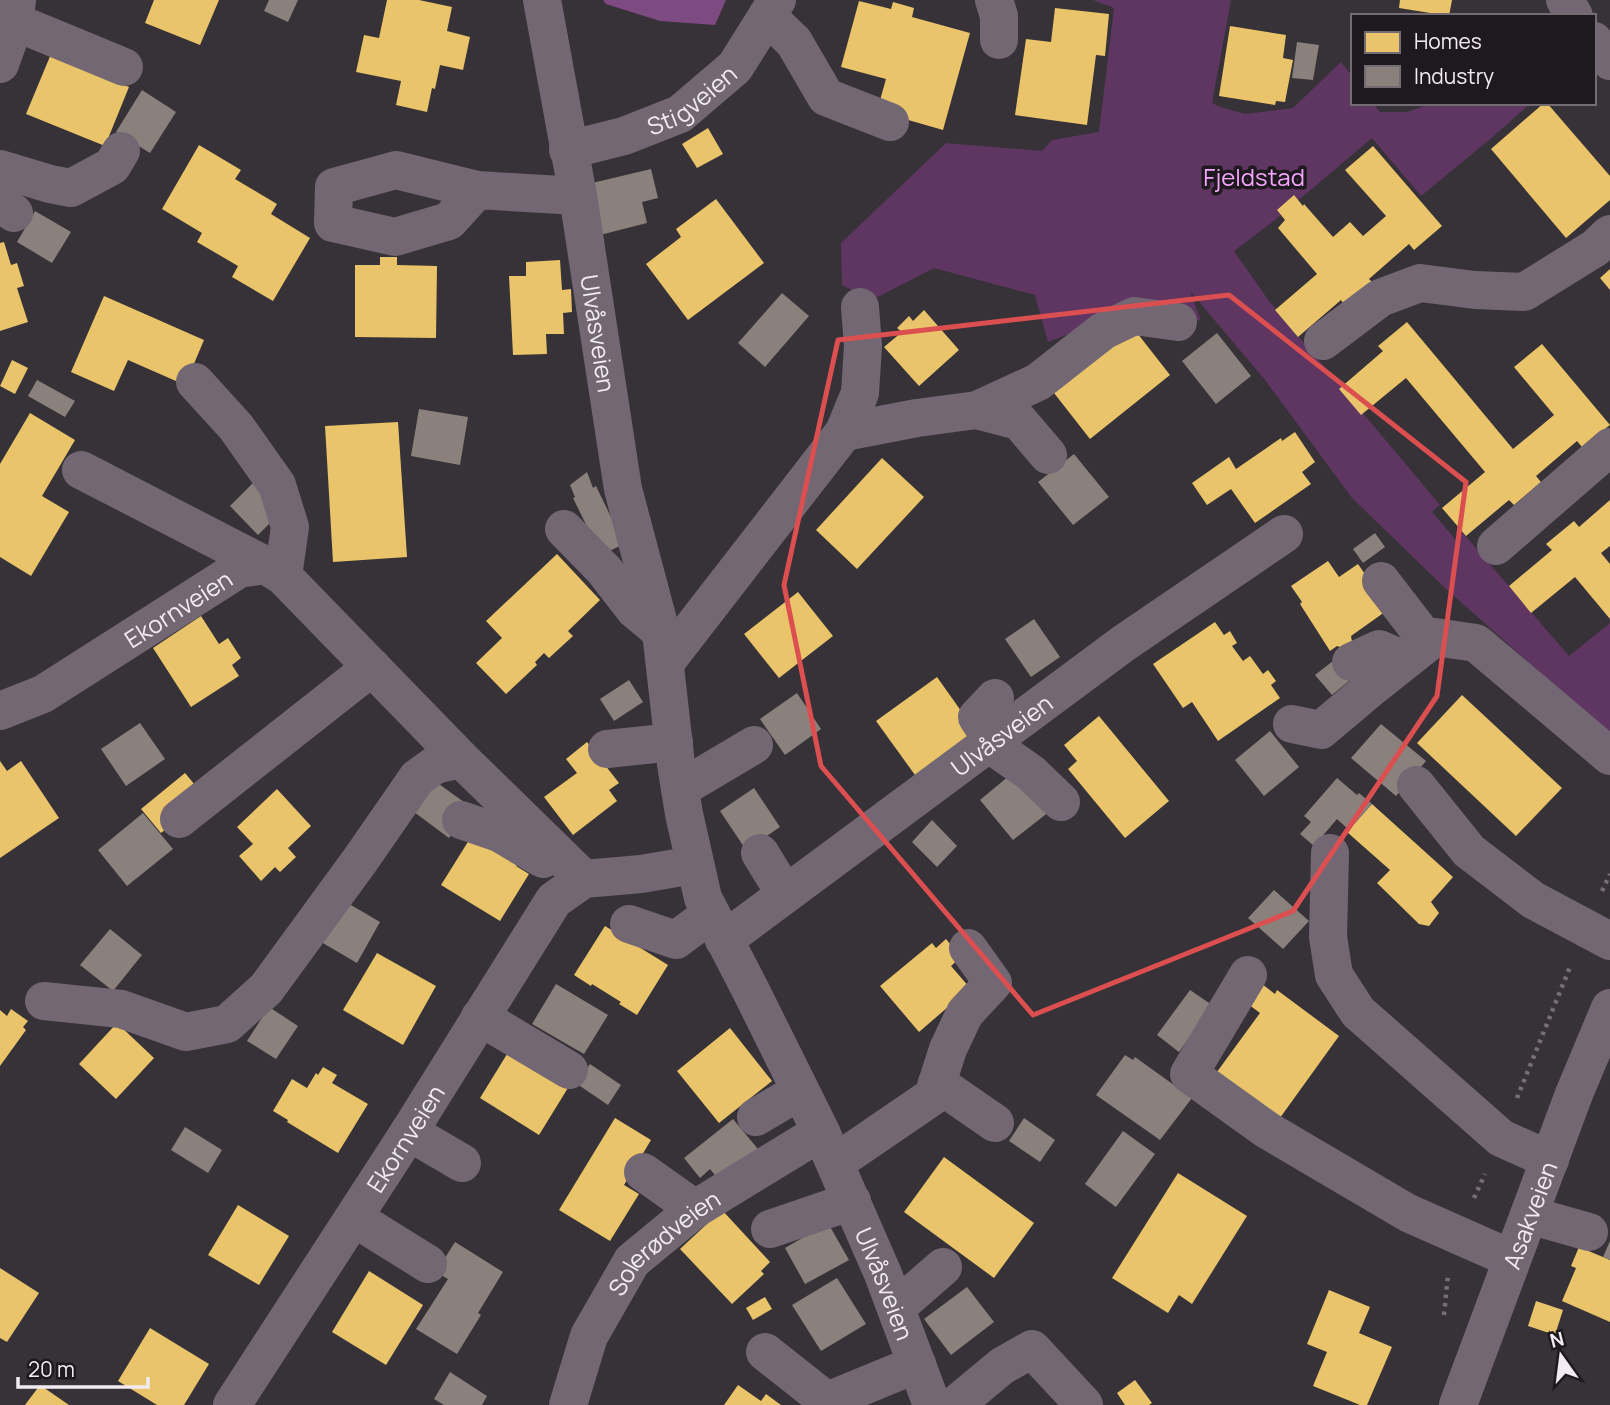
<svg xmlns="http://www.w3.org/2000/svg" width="1610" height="1405" viewBox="0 0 1610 1405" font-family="Manrope,sans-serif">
<rect width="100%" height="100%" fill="#373237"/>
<!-- green -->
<polygon fill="#5e3661" points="1093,0 1231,0 1212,103 1220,107 1245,114 1293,108 1341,62 1353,77 1353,103 1373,103 1380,112 1407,112 1433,103 1531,103 1489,140 1421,196 1372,138 1275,220 1234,251 1269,301 1440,505 1432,512 1455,539 1463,533 1569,656 1610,623 1610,735 1444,587 1352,498 1265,380 1190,291 1201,321 1142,306 1048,342 1035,295 934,268 872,300 842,285 841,243 946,143 1042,151 1052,140 1099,132 1114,8"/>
<!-- forest -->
<polygon fill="#7d4a81" points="603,0 726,0 715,25 660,21 606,4"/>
<!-- homes -->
<g fill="#e9c46a">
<polygon points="154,0 219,0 200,45 145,23"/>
<polygon points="387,0 419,0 452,7 447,31 470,37 463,70 440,65 435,89 432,88 427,112 396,105 401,81 356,72 364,35 379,38"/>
<polygon points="1400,0 1452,0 1449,16 1399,8"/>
<polygon points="859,1 891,9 893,2 914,8 912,17 970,33 943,130 877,111 886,79 841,67"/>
<polygon points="1055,8 1109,14 1105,56 1096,55 1087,125 1015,115 1026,39 1051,42"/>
<polygon points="1230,26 1286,35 1283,58 1293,60 1285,102 1276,101 1275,105 1219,96"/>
<polygon points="51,54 129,87 105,146 26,114"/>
<polygon points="1544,103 1547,103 1610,176 1610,200 1566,238 1491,149"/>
<polygon points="708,128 723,154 697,168 682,144"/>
<polygon points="199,145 241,170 235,179 277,204 271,214 310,238 273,301 232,277 238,266 197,242 202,233 162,209"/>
<polygon points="1373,146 1442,226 1414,250 1409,244 1369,279 1373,283 1346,307 1341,300 1298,337 1275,310 1317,274 1278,228 1285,220 1277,210 1294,195 1303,206 1304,204 1333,237 1350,222 1363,236 1386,216 1345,170"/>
<polygon points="716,199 764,263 688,320 646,264 681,237 676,229"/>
<polygon points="4,242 11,265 17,263 24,286 17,288 28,322 0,331 0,243"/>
<polygon points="380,257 397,257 397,265 437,266 436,338 355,337 355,265 380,265"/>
<polygon points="560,260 562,290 571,289 572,312 563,313 564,334 546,334 547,354 513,355 509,276 526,276 526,262"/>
<polygon points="1610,269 1610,290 1600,278"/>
<polygon points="104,296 204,340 185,385 128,360 114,391 71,372"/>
<polygon points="924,310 959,350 919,386 884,347 902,332 897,328 909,316 913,321"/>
<polygon points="1407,322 1513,449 1554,415 1514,367 1542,344 1610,425 1582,447 1577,441 1536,476 1541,482 1514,505 1509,500 1466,536 1442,508 1485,472 1406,378 1361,415 1339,389 1383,351 1378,346"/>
<polygon points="1134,329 1170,375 1090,439 1054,393"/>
<polygon points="12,360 28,368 15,394 0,386"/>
<polygon points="30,413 75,440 42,496 69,512 31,576 0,557 0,464"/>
<polygon points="398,422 407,557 333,562 325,426"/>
<polygon points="1295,432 1315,462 1302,472 1311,484 1255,523 1231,489 1207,505 1192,483 1229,457 1236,469 1281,438 1282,441"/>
<polygon points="882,458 924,497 857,569 816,530"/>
<polygon points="1610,500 1610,546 1601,553 1610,564 1610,619 1575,577 1531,613 1509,586 1552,550 1546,544 1574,521 1579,527"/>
<polygon points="557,554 600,600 568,631 573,636 549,658 544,653 535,662 537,665 506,694 476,663 502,638 486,621"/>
<polygon points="1328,561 1339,577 1358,564 1389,609 1351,636 1352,642 1343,648 1337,646 1330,651 1300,604 1302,602 1291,586"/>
<polygon points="798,592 833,636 779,678 744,634"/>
<polygon points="201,616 219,644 228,638 241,658 232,665 239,676 191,707 153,648"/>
<polygon points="1215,622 1224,635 1230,631 1237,643 1232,646 1243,661 1250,656 1263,674 1268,670 1276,681 1271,685 1280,698 1218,741 1192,702 1183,708 1153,664"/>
<polygon points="937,677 976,732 915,775 876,721"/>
<polygon points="1462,695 1562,788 1516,836 1417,743"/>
<polygon points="1099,716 1169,801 1125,838 1068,769 1077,761 1064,745"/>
<polygon points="587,742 619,783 609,790 617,801 573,835 544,797 577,773 566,759"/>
<polygon points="0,761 7,771 21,761 59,818 0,858"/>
<polygon points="185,773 205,797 161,833 141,809"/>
<polygon points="277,789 311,826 288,848 296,857 280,872 275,867 261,881 239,856 253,844 237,827"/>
<polygon points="1372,804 1453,877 1431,902 1439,913 1429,926 1419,924 1377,883 1390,870 1347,832"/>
<polygon points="471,837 522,855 516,866 529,874 500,921 441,885"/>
<polygon points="605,926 668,965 637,1015 619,1004 621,1002 592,984 591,986 574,975"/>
<polygon points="946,939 961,957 951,966 970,988 919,1032 880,986 932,943 936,948"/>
<polygon points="377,953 436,986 403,1045 343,1010"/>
<polygon points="1262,984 1275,994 1277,990 1339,1036 1277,1122 1214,1076 1260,1013 1248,1004"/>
<polygon points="11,1009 28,1021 23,1027 26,1030 0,1066 0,1010 7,1016"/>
<polygon points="117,1023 154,1058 116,1099 79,1064"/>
<polygon points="730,1028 772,1081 719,1123 677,1071"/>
<polygon points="512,1046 571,1083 539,1135 480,1098"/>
<polygon points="323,1067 337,1075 332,1083 368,1104 338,1153 287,1122 288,1120 273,1111 292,1079 307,1088 316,1073 318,1075"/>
<polygon points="615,1118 651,1140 624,1185 639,1194 610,1241 559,1210"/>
<polygon points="944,1157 1034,1223 994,1278 904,1212"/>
<polygon points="1178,1173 1247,1216 1192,1304 1179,1295 1168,1313 1112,1278"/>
<polygon points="238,1205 289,1236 259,1285 208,1255"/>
<polygon points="722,1210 770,1262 761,1271 764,1274 732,1304 680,1249"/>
<polygon points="1579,1247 1610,1260 1610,1322 1562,1301 1576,1268 1571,1266"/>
<polygon points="0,1268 39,1293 7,1342 0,1338"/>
<polygon points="369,1271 423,1305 386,1365 332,1332"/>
<polygon points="1329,1290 1370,1307 1359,1333 1392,1347 1367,1405 1360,1405 1313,1386 1327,1352 1307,1344"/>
<polygon points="765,1297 772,1309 753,1320 746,1308"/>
<polygon points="1536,1301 1563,1310 1555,1335 1528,1326"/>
<polygon points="150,1328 209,1364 184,1405 157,1405 118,1381"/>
<polygon points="1135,1380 1152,1403 1149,1405 1125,1405 1117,1393"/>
<polygon points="40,1385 69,1405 25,1405"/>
<polygon points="738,1385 761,1401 766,1394 781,1405 724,1405"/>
</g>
<!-- industry -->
<g fill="#8a817c">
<polygon points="269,0 298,0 288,22 264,11"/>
<polygon points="1297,42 1319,45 1313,80 1292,78"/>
<polygon points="142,90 176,112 150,153 116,132"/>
<polygon points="651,169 658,198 642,202 647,223 600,235 588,184"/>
<polygon points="35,211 71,232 52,263 17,242"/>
<polygon points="782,293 809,316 765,367 738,343"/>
<polygon points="1217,333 1251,376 1216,404 1182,361"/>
<polygon points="37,380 75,401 65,417 28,396"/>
<polygon points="419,409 468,417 460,465 411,456"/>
<polygon points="1074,454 1109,497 1073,525 1038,482"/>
<polygon points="587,472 593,488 596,486 624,544 601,555 573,498 575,497 570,485"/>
<polygon points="254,482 282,511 258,535 230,506"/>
<polygon points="1375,533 1385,547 1363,563 1353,549"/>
<polygon points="1034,619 1060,657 1031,677 1005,639"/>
<polygon points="1333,661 1349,681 1332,695 1315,675"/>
<polygon points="629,680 643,702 614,721 600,699"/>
<polygon points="797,693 821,729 785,755 760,719"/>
<polygon points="140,723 165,759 126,786 101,749"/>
<polygon points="1381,724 1426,761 1396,796 1351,758"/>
<polygon points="1270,731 1299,767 1264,796 1235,760"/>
<polygon points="1016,770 1050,811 1013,840 980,800"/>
<polygon points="1337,778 1357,795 1359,793 1372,804 1349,830 1337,819 1314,846 1300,834 1311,822 1304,816"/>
<polygon points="436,782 471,807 449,838 414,812"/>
<polygon points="754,788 780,827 746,850 720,811"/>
<polygon points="143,813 173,849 127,886 98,850"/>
<polygon points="932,820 957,846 937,867 912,842"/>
<polygon points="1274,890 1309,921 1283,949 1248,918"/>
<polygon points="339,898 380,922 357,963 316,939"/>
<polygon points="110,929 142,955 113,991 80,965"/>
<polygon points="556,984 608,1015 584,1054 532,1024"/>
<polygon points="1190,990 1212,1005 1179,1052 1157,1035"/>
<polygon points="269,1007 298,1026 276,1059 247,1041"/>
<polygon points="1125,1055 1133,1060 1135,1057 1192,1098 1160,1140 1096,1095"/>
<polygon points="590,1064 621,1085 608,1105 577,1084"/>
<polygon points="1024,1118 1055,1140 1040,1162 1009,1141"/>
<polygon points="733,1119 758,1149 719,1180 710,1169 700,1178 684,1158"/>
<polygon points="185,1127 222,1150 208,1173 171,1150"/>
<polygon points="1123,1131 1155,1154 1116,1207 1085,1184"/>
<polygon points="828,1223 849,1260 805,1284 785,1248"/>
<polygon points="1610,1241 1610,1260 1603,1257"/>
<polygon points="455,1242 503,1272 478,1313 481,1315 457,1354 416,1329 448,1279 436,1272"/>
<polygon points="837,1278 866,1324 821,1351 792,1305"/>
<polygon points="967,1287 994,1322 951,1355 924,1319"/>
<polygon points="450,1372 487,1396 482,1405 444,1405 434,1399"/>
</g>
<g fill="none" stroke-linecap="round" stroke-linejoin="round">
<!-- path -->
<g stroke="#786e78" stroke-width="4.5" stroke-dasharray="3.5 5" stroke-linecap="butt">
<polyline points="1602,891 1610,874"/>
<polyline points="1517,1098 1570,967"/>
<polyline points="1474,1198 1485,1174"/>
<polyline points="1444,1315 1448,1275"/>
</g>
<!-- minor -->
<g stroke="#726773" stroke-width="38">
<path id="s1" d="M542 0 578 196 623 489 661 632 676 764 684 814 703 898 750 989 821 1132 883 1274 932 1405"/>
<polyline points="994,0 999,16 999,40"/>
<polyline points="1565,0 1574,16"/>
<polyline points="767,16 794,42 826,97 890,122"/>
<polyline points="15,22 124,67"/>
<polyline points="1594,41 1610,61"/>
<polyline points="0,64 14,25 17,0"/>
<path id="s2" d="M568 150 624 136 680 114 735 67 777 0"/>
<polyline points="0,169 50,184 71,188 112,166 121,151"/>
<polyline points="477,190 449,221 395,237 333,223 334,187 396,170 477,190 578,196"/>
<polyline points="0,204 14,213"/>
<polyline points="1323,341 1380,298 1420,283 1475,290 1524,292 1595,248 1610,234"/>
<polyline points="195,382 236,427 277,485 290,527 283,576"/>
<polyline points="977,410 1038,382 1103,331 1134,316 1178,322"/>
<polyline points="844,432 917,418 977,410 1019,421 1048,455"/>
<polyline points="81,470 265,565"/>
<polyline points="564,529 604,570 635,610 659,630"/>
<polyline points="1496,546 1610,447"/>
<polyline points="1381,581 1428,642"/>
<polyline points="1351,662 1379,649 1405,660"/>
<polyline points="665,663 844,432 860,393 863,346 860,307"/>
<path id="s3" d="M0 711 43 694 239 569 265 565 283 576 461 759 584 879"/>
<polyline points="1292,724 1321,730 1372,687 1435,637 1476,643 1610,756"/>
<polyline points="992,740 977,717 995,698"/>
<polyline points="988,743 1031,773 1061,802"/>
<polyline points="607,749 674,742"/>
<polyline points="1416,785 1469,851 1533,900 1610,941"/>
<polyline points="680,789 754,745"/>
<polyline points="179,819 372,667"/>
<polyline points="461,820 499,833 543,859"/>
<polyline points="760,853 785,894"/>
<polyline points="1330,853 1328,937 1334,975 1358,1012 1501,1138 1550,1160"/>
<polyline points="629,924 676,940 711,914"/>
<path id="s4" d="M724 940 1124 643 1284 534"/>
<polyline points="1248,975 1189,1074 1267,1130 1408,1213 1512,1259"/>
<polyline points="44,1001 121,1009 186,1032 227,1024 266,989 361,859 417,778 435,765 461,759"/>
<polyline points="480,1017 569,1070"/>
<polyline points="937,1083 995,1123"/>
<polyline points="756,1117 800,1091"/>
<polyline points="409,1132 462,1163"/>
<polyline points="835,1163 933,1096 948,1049 965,1013 993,983 968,948"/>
<polyline points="643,1172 695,1209"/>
<polyline points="1529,1215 1589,1232"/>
<polyline points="354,1218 428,1264"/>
<polyline points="770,1229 852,1201"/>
<polyline points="896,1308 943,1267"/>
<polyline points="765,1352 827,1401 917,1364"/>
<path id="s5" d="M232 1405 409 1132 554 900 584 879 641 874 694 865"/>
<path id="s6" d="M568 1405 589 1336 632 1261 695 1209 821 1132"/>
<polyline points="955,1405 1002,1366 1032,1349 1084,1405"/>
</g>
<!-- major -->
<path stroke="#736774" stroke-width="38" id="s7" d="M1458 1405 1574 1094 1610 1008"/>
</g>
<!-- marked area -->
<path fill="none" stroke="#dc4f51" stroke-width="5" stroke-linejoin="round" d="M1229 295 1466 482 1437 696 1293 911 1033 1015 821 766 784 585 838 340Z"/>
<g text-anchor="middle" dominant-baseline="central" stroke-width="7" stroke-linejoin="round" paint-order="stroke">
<!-- street labels -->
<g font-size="24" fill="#f2ebf3" stroke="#1e191e">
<text stroke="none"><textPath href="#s2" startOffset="135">Stigveien</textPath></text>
<text stroke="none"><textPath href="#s1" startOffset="338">Ulvåsveien</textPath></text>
<text stroke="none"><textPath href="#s3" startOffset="206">Ekornveien</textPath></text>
<text stroke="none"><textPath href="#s4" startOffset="345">Ulvåsveien</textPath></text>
<text stroke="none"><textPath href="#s5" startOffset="318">Ekornveien</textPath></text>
<text stroke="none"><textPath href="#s7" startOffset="203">Asakveien</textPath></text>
<text stroke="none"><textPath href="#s6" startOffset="194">Solerødveien</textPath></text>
<text stroke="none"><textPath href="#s1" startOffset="1340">Ulvåsveien</textPath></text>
</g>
<!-- park labels -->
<g font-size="24" fill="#f7a6fd" stroke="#1e191e">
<text x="1254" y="176">Fjeldstad</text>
</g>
</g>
<!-- legend -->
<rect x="1351" y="14" width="245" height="91" fill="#1e191e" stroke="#736d73" stroke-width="2"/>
<rect x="1365" y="32" width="35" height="21" fill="#e9c46a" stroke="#736d73" stroke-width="2"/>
<text x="1414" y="49" font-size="21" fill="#f2ebf3">Homes</text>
<rect x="1365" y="66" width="35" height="21" fill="#8a817c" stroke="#736d73" stroke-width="2"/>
<text x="1414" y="84" font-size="21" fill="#f2ebf3">Industry</text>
<!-- north arrow -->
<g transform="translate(1561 1356) rotate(346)" stroke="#1e191e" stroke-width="5" paint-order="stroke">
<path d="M0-5L12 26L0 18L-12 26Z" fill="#f2ebf3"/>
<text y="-10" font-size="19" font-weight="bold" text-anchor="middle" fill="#f2ebf3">N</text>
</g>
<!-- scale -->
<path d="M18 1377v10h130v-10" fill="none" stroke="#f2ebf3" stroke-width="3.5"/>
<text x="28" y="1377" font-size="21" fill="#f2ebf3" stroke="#1e191e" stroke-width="5" paint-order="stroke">20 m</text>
</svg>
